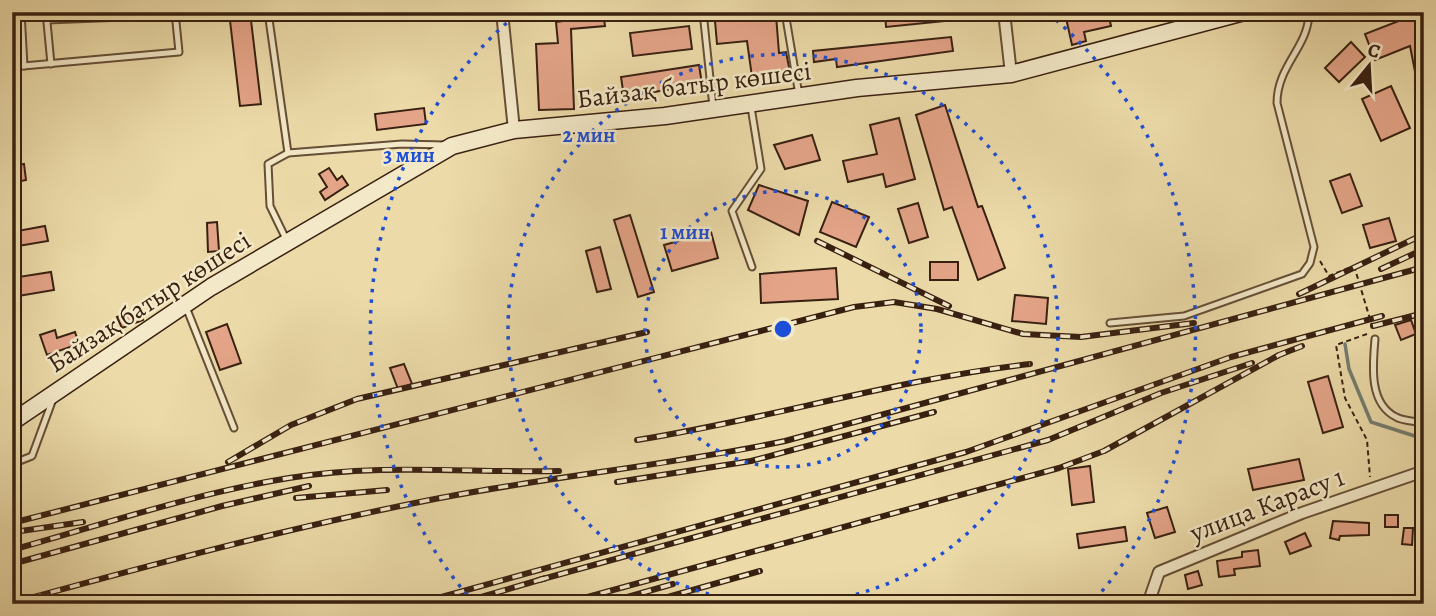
<svg xmlns="http://www.w3.org/2000/svg" width="1436" height="616" viewBox="0 0 1436 616" font-family="Alegreya,serif">
<rect width="100%" height="100%" fill="#ecdba9"/>
<filter id="stains"><feTurbulence type="fractalNoise" baseFrequency=".00286" numOctaves="4"/><feColorMatrix values="0 0 0 0 .2 0 0 0 0 .09 0 0 0 0 .02 0 0 0 .5 -.17"/></filter>
<radialGradient id="worn" r=".72"><stop offset=".6" stop-color="#630" stop-opacity="0"/><stop offset="1" stop-color="#630" stop-opacity=".3"/></radialGradient>
<g fill="none" stroke-linecap="round" stroke-linejoin="round">
<!-- stream -->
<polyline stroke="#737c70" stroke-width="3.5" points="1345,344 1349,369 1371,422 1424,439"/>
</g>
<!-- building -->
<g fill="#e4a488" stroke="#382011" stroke-width="2">
<polygon points="229,12 250,12 261,104 240,106"/>
<polygon points="563,12 603,12 605,26 571,29 574,109 539,110 536,44 558,43 556,22 564,21"/>
<polygon points="885,12 964,12 964,19 886,27"/>
<polygon points="1089,12 1108,12 1111,26 1084,32 1086,41 1072,45 1066,18"/>
<polygon points="776,15 779,53 786,52 790,72 752,77 747,41 717,44 715,21"/>
<polygon points="1414,15 1424,39 1424,92 1419,92 1410,46 1375,60 1365,34"/>
<polygon points="689,26 692,49 633,56 630,33"/>
<polygon points="951,37 953,51 837,67 836,59 814,62 813,51"/>
<polygon points="1351,42 1365,57 1339,82 1325,68"/>
<polygon points="699,65 702,84 624,97 621,77"/>
<polygon points="1391,86 1410,128 1381,141 1362,99"/>
<polygon points="945,105 978,207 982,206 1005,268 978,280 952,207 944,210 916,115"/>
<polygon points="424,108 426,124 377,130 375,114"/>
<polygon points="899,118 915,179 886,187 883,174 848,182 843,161 877,154 870,125"/>
<polygon points="812,135 820,160 785,169 774,145"/>
<polygon points="24,164 26,180 12,183 12,166"/>
<polygon points="329,168 337,180 342,176 348,185 325,200 320,192 327,187 319,174"/>
<polygon points="1350,174 1362,206 1342,213 1330,181"/>
<polygon points="759,185 808,201 799,235 748,210"/>
<polygon points="832,202 869,217 856,247 820,232"/>
<polygon points="918,203 928,237 909,243 898,209"/>
<polygon points="630,215 654,292 638,297 614,220"/>
<polygon points="1389,218 1396,241 1370,248 1363,225"/>
<polygon points="217,222 219,251 208,252 207,223"/>
<polygon points="45,226 48,241 12,247 12,232"/>
<polygon points="711,232 718,258 672,271 664,245"/>
<polygon points="600,247 611,289 597,292 586,251"/>
<rect x="930" y="262" width="28" height="18"/>
<polygon points="836,268 838,299 761,303 760,274"/>
<polygon points="51,272 54,290 12,297 12,278"/>
<polygon points="1015,295 1048,298 1046,324 1012,321"/>
<polygon points="138,308 143,320 122,328 117,317"/>
<polygon points="1411,320 1416,334 1401,340 1395,325"/>
<polygon points="227,324 241,363 220,370 206,332"/>
<polygon points="55,330 57,338 75,332 79,344 47,355 40,335"/>
<polygon points="404,364 412,384 398,389 390,368"/>
<polygon points="1328,376 1343,427 1323,433 1308,382"/>
<polygon points="1299,459 1304,480 1253,490 1248,469"/>
<polygon points="1090,466 1094,502 1072,505 1068,469"/>
<polygon points="1167,507 1175,532 1155,538 1147,513"/>
<rect x="1385" y="515" width="13" height="12"/>
<polygon points="1333,521 1369,523 1369,535 1340,536 1339,540 1330,538"/>
<polygon points="1125,527 1127,541 1079,548 1077,534"/>
<polygon points="1404,528 1413,528 1412,545 1402,544"/>
<polygon points="1305,533 1311,546 1290,554 1285,542"/>
<polygon points="1258,550 1260,566 1234,569 1235,575 1219,577 1217,561 1242,557 1242,552"/>
<polygon points="1198,571 1202,585 1188,589 1185,575"/>
</g>
<g fill="none" stroke-linecap="round" stroke-linejoin="round">
<!-- service casing -->
<g stroke="#654f37" stroke-width="9">
<g id="service">
<polyline points="21,12 24,66"/>
<polyline points="46,12 51,64"/>
<polyline points="268,12 288,153 402,144 445,145"/>
<polyline points="703,12 713,107"/>
<polyline points="785,12 799,95"/>
<polyline points="640,17 692,12"/>
<polyline points="47,20 175,15"/>
<polyline points="12,67 179,52 175,12"/>
<polyline points="751,107 761,169 732,211 752,267"/>
<polyline points="286,239 270,206 268,164 288,153"/>
<polyline points="186,307 234,428"/>
<path d="M1110 323 1184 316 1302 274 1310 263 1314 247 1277 103C1277 65 1309 47 1309 12"/>
<path d="M1375 339C1373 364 1368 403 1396 417 1403 421 1415 421 1424 423"/>
<polyline points="12,464 32,456 53,399"/>
</g>
</g>
<!-- minor casing -->
<g stroke="#654f37" stroke-width="14">
<g id="minor">
<polyline points="502,12 514,130"/>
<polyline points="1004,12 1011,74"/>
<polyline points="1148,604 1159,572 1302,513 1424,471"/>
</g>
</g>
<!-- secondary casing -->
<g stroke="#382011" stroke-width="19">
<polyline id="secondary" points="12,422 211,287 452,146 514,130 665,116 857,88 1011,74 1244,12"/>
</g>
<!-- path -->
<g stroke="#382011" stroke-width="2" stroke-dasharray="5 3.5" stroke-linecap="butt">
<polyline points="1320,261 1329,276 1351,267 1355,269 1373,329"/>
<polyline points="1367,334 1336,345 1345,398 1367,440 1370,477"/>
</g>
<!-- service -->
<use href="#service" stroke="#f3e8c7" stroke-width="5"/>
<!-- minor -->
<use href="#minor" stroke="#f3e8c7" stroke-width="10"/>
<!-- secondary -->
<use href="#secondary" stroke="#f3e8c7" stroke-width="16"/>
<!-- rail casing -->
<g stroke="#382011" stroke-width="6">
<g id="rail">
<polyline points="817,241 949,306"/>
<polyline points="1381,269 1424,249"/>
<polyline points="1299,294 1424,234"/>
<polyline points="1373,326 1424,313"/>
<path d="M637 440C769 419 897 379 1030 364"/>
<polyline points="228,462 291,425 357,399 647,332"/>
<polyline points="617,482 751,461 934,412"/>
<polyline points="296,498 387,490"/>
<polyline points="12,523 854,307 894,302 937,309 1023,334 1081,337 1194,323"/>
<polyline points="14,532 83,522"/>
<path d="M12 550C104 524 196 493 289 478 378 463 469 473 559 471"/>
<polyline points="12,564 222,506 309,486"/>
<polyline points="539,580 1048,440 1161,393 1252,363"/>
<path d="M12 603C154 564 295 526 440 498 554 476 671 465 785 441L1424 267"/>
<polyline points="416,604 966,452 1231,357 1382,316"/>
<polyline points="457,604 546,578"/>
<polyline points="562,604 1059,468 1104,451 1279,355 1302,346"/>
<polyline points="603,604 673,584"/>
<polyline points="643,604 760,571"/>
</g>
</g>
<!-- rail -->
<use href="#rail" stroke="#f3e8c7" stroke-width="3.5" stroke-dasharray="10" stroke-linecap="butt"/>
</g>
<!-- distance rings -->
<g fill="none" stroke="#1d4ed8" stroke-width="3.5" stroke-dasharray="3.5 7">
<circle cx="783" cy="329" r="138"/>
<path d="M771 604A275 275 0 1 1 795 604"/>
<path d="M474 603A413 413 0 0 1 518 13M1048 13A413 413 0 0 1 1092 603"/>
</g>
<g text-anchor="middle" dominant-baseline="central" stroke-width="5" stroke-linejoin="round" paint-order="stroke">
<!-- street labels -->
<g font-size="26" fill="#382011" stroke="#f3e8c7">
<text transform="translate(694 85) rotate(-7)">Байзақ батыр көшесі</text>
<text transform="translate(149 302) rotate(-33)">Байзақ батыр көшесі</text>
<text transform="translate(1267 505) rotate(-21)">улица Карасу 1</text>
</g>
</g>
<circle cx="783" cy="329" r="10" fill="#1d4ed8" stroke="#f3e8c7" stroke-width="3.5"/>
<g font-size="21" text-anchor="middle" font-weight="bold" fill="#1d4ed8" stroke="#f3e8c7" stroke-width="5" stroke-linejoin="round" paint-order="stroke">
<text x="589" y="142">2 мин</text>
<text x="409" y="162">3 мин</text>
<text x="685" y="239">1 мин</text>
</g>
<!-- margin -->
<rect width="1436" height="616" fill="none" stroke="#ecdba9" stroke-width="42"/>
<rect x="14" y="14" width="1408" height="588" fill="none" stroke="#382011" stroke-width="3.5"/>
<rect x="21" y="21" width="1394" height="574" fill="none" stroke="#382011" stroke-width="2"/>
<!-- north arrow -->
<g transform="translate(1369 66) rotate(18)" stroke="#f3e8c7" stroke-width="5" paint-order="stroke">
<path d="M0-5L12 26L0 18L-12 26Z" fill="#382011"/>
<text y="-10" font-size="19" font-weight="bold" text-anchor="middle" fill="#382011">С</text>
</g>
<rect width="100%" height="100%" filter="url(#stains)"/>
<rect width="100%" height="100%" fill="url(#worn)"/>
</svg>
